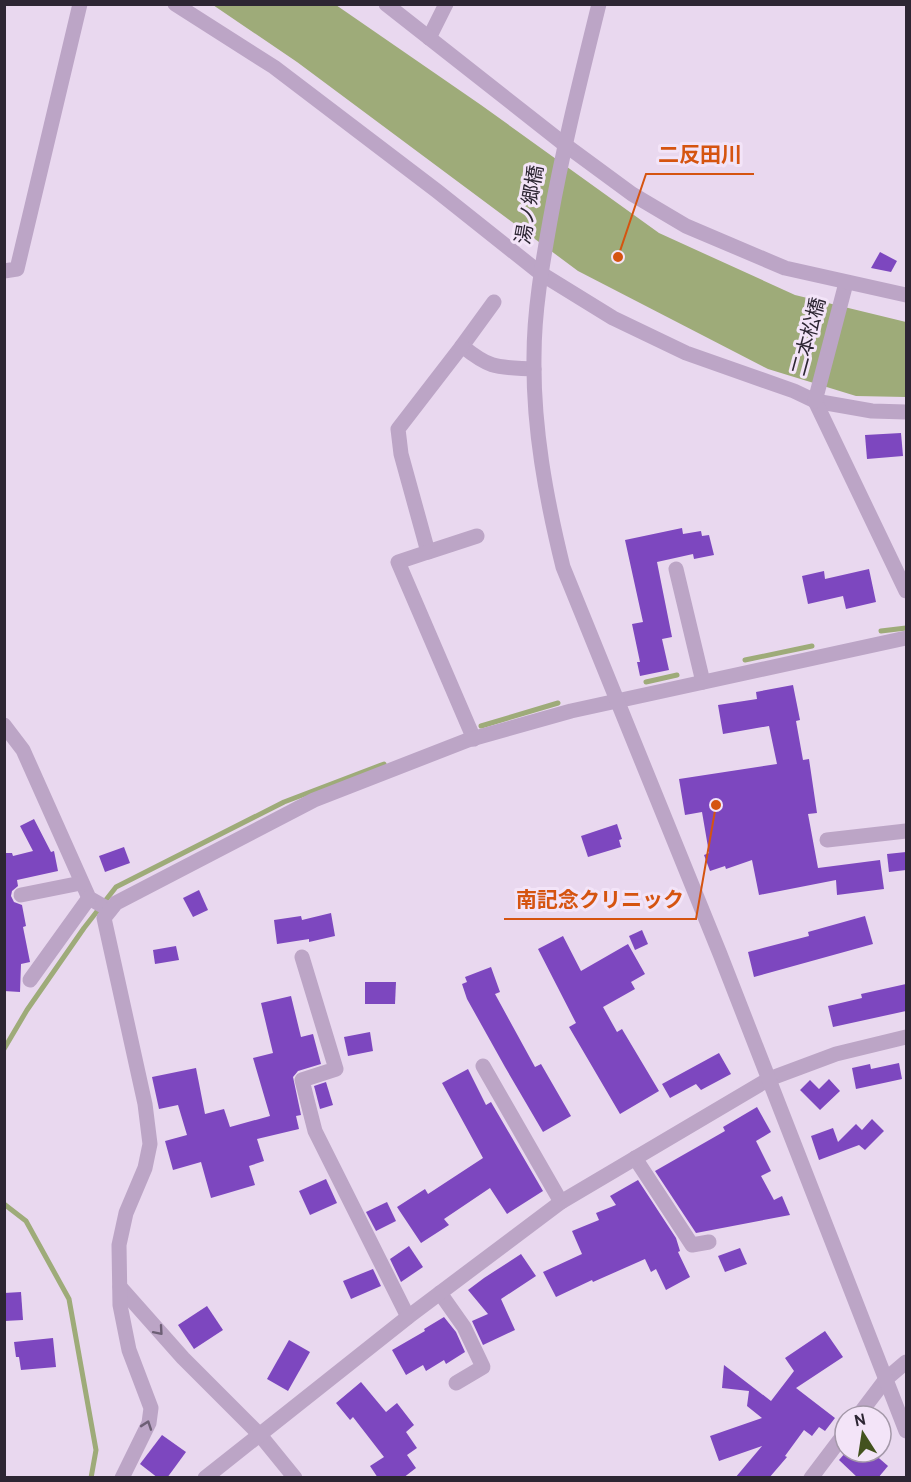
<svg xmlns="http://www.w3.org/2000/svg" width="911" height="1482" viewBox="0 0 911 1482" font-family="Overpass,'Noto Sans JP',sans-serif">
<rect width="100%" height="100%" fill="#e9d8ef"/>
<!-- water -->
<polygon fill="#9eab79" points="213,5 336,5 481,105 659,233 795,295 906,322 906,397 856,396 768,369 578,271 297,62"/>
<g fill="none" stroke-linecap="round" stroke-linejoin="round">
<!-- stream -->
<g stroke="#9eab79" stroke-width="5">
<polyline points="881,631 906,628"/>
<polyline points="745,660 812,646"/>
<polyline points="646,682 677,675"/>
<polyline points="481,726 558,703"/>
<polyline points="4,1049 27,1010 84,928 116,887 284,802 384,764"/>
<polyline points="4,1204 26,1221 69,1299 96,1450 91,1478"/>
</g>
</g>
<!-- building -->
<g fill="#7d47bf">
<polygon points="880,252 897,261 891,272 871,268"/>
<polygon points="901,433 903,456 867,459 865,435"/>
<polygon points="682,528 683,534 701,531 702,536 709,535 714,555 694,559 693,554 657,562 672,637 662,639 669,670 640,676 637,662 640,662 632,624 643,622 625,540"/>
<polygon points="869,569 876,602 846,609 843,596 808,604 802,576 824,571 825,579"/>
<polygon points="793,685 800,720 796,721 803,760 809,759 817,813 808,814 818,868 880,860 884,889 837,895 836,880 759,895 752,860 726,869 725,866 710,871 704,855 709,853 702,812 685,815 679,779 777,764 769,726 723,734 718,705 757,699 756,692"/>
<polygon points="34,819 51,852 54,851 58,871 17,880 18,886 12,891 11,896 14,902 22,905 26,926 23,927 30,962 21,964 20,992 4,991 4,853 12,853 13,856 33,851 20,826"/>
<polygon points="617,824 622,839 619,840 621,847 588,857 581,836"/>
<polygon points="124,847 130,863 105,872 99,856"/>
<polygon points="906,852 906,870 889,872 887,854"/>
<polygon points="199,890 208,910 193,917 183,898"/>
<polygon points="331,913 335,936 309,942 309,939 277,944 274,920 301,916 302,920"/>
<polygon points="865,916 873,944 754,977 748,952 809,936 808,932"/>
<polygon points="642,930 648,944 635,950 629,936"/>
<polygon points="563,936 581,971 628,944 645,974 631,982 635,989 603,1007 617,1032 622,1029 659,1091 620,1114 569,1027 576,1023 538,949"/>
<polygon points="176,946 179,960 155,964 153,950"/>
<polygon points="491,967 500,992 495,994 535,1067 541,1064 571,1116 543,1132 505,1067 467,999 462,984 467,982 465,977"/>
<polygon points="365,982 396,982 395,1004 365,1004"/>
<polygon points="906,984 906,1011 833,1027 828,1006 862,998 861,994"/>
<polygon points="291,996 301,1037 313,1034 321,1064 298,1071 293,1077 301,1115 296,1116 299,1129 257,1139 264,1161 249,1166 255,1185 211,1198 201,1162 173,1170 165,1141 187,1135 178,1105 159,1109 152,1077 196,1068 205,1114 224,1109 230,1127 270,1116 253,1058 273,1053 261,1003"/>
<polygon points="370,1032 373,1051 348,1056 344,1037"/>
<polygon points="719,1053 731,1074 701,1090 696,1084 670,1098 662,1084"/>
<polygon points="899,1063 902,1079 856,1089 852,1068 870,1064 871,1069"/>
<polygon points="468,1069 486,1105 491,1102 543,1191 507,1214 490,1188 444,1219 449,1225 421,1243 397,1207 425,1189 428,1194 483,1158 442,1083"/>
<polygon points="829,1079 840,1091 820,1110 800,1090 810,1080 819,1089"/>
<polygon points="326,1082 333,1105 320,1109 314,1086"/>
<polygon points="757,1107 771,1132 756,1141 771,1171 761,1176 774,1200 782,1196 790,1215 696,1233 655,1171 725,1131 723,1127"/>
<polygon points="872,1119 884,1131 865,1150 859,1145 819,1160 811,1136 833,1128 838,1142 856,1124 862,1130"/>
<polygon points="326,1179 337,1203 310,1215 299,1191"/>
<polygon points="638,1180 676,1238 680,1251 678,1252 690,1277 666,1290 656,1269 651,1272 645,1259 593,1282 592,1280 556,1297 543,1272 582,1254 572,1231 599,1220 596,1213 616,1205 610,1196"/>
<polygon points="387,1202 396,1221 376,1231 366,1212"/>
<polygon points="409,1246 423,1267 401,1282 390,1259"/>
<polygon points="740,1248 747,1264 725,1272 718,1256"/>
<polygon points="521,1254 536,1276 501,1299 515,1330 483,1345 472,1321 488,1314 468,1290 484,1278"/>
<polygon points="373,1269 381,1286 351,1299 343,1281"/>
<polygon points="21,1292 23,1320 4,1321 4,1293"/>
<polygon points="207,1306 223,1330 194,1349 178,1325"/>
<polygon points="444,1317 456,1332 465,1352 446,1364 444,1360 426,1371 423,1365 406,1375 392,1350 425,1331 424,1329"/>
<polygon points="825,1331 843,1357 796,1388 835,1418 825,1431 819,1427 812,1436 804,1430 785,1456 787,1457 769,1478 735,1478 762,1446 719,1461 710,1436 762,1418 747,1406 749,1391 722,1388 724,1365 771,1401 794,1371 785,1358"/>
<polygon points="53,1338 56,1367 21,1370 19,1357 16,1357 14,1342"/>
<polygon points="289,1340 310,1352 288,1391 267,1379"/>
<polygon points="361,1382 386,1412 397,1403 414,1425 406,1432 417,1448 407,1455 416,1468 403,1478 378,1478 370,1466 384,1457 353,1417 350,1420 336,1403"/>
<polygon points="162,1435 186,1452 167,1478 158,1478 140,1464"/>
<polygon points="846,1452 872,1452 888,1466 878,1478 858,1478 839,1460"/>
</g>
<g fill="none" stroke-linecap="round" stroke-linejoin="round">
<!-- minor -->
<g stroke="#bca5c6" stroke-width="15">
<polyline points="175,4 274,67 437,191 540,273 613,318 686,353 794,391 815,401 872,411 906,412"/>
<polyline points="429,38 446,4"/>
<polyline points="4,271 17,269 80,4"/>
<path d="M494 302 462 346C492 370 497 367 534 369"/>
<polyline points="462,346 398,429 401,454 428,552 477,536"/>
<polyline points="815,401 906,591"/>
<polyline points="815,401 846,283"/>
<polyline points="428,552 398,562 474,739"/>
<polyline points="676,569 703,682"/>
<polyline points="4,725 23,750 89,898 110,910"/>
<polyline points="827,840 906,831"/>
<polyline points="21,895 81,883"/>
<polyline points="302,957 336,1069 302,1080 315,1131 408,1317"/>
<polyline points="30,980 89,898"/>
<polyline points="483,1066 561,1202"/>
<polyline points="635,1158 692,1245 709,1242"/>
<polyline points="120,1287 183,1358 260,1435 295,1478"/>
<polyline points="440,1293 464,1327 483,1367 456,1383"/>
<polyline points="858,1416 886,1379 906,1362"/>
<polyline points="122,1478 149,1423 151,1408 129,1350 120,1305 119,1245 126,1213 145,1168 150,1144 145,1104 104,918 116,903 314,800 468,740 571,711 906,638"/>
<polyline points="205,1478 408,1317 561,1202 769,1079 836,1054 906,1037"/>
<polyline points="811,1478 845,1433"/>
</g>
<!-- tertiary -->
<g stroke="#bca5c6" stroke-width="15">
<polyline points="386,4 564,144 632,194 686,226 785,268 906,295"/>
<path d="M599 4C581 77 563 148 550 221 542 266 534 311 534 357 533 428 546 498 563 567L720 954 906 1431"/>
</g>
</g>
<!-- one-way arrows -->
<defs><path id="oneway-chevron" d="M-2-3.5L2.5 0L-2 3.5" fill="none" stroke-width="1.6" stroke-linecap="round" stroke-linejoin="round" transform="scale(1.5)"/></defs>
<g stroke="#6d5f75">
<use href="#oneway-chevron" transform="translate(159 1331) rotate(49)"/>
<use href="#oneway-chevron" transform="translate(147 1425) rotate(-71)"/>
</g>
<g text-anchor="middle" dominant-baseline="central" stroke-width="6" stroke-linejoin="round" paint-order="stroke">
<!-- street labels -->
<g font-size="20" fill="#2d2633" stroke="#f3e4f8">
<text transform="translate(531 205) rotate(-80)">湯ノ郷橋</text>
<text transform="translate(810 337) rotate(-75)">二本松橋</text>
</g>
</g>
<!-- callouts -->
<path fill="none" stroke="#d55410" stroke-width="2" d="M618 257L646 174H754M716 805L696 919H504"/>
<g fill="#d55410" stroke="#f3e4f8" stroke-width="2">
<circle cx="618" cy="257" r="6"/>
<circle cx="716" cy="805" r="6"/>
</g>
<g font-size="21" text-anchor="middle" font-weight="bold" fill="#d55410" stroke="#f3e4f8" stroke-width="6" stroke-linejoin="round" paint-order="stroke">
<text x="700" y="162">二反田川</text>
<text x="600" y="907">南記念クリニック</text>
</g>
<!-- border -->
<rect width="911" height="1482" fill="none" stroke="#2d2633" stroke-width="12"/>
<!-- north arrow -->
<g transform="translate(863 1434) rotate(348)"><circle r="28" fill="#f3e4f8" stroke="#a498a9" stroke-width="1.5"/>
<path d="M0-4.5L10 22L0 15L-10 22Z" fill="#43521e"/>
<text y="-9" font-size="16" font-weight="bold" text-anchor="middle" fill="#2d2633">N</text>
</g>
</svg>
